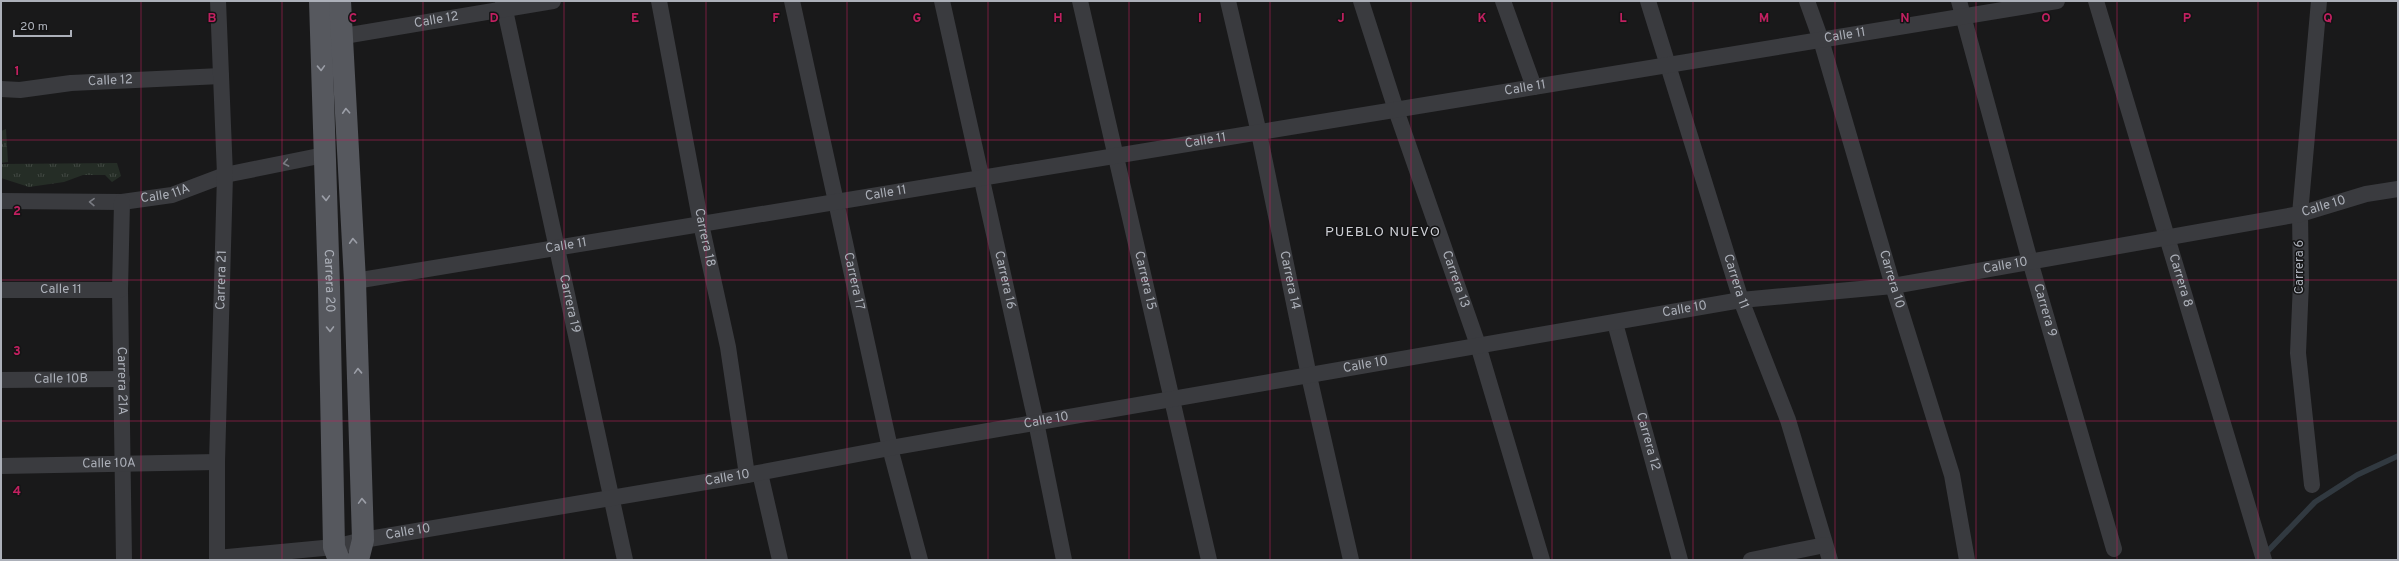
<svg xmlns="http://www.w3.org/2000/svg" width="2399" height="561" viewBox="0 0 2399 561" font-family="Overpass,sans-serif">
<defs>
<pattern id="grass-tufts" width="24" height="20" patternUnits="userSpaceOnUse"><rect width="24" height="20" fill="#252d26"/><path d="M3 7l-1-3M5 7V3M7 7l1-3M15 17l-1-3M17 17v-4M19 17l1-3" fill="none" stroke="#424943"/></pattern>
</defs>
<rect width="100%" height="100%" fill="#19191a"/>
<!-- grass -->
<g fill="url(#grass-tufts)">
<polygon points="6,129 8,162 1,163 1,131"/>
<polygon points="117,163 121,176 112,182 105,175 83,175 64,182 29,187 1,178 1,164"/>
</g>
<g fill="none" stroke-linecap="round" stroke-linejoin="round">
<!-- stream -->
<polyline stroke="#313940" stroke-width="5.5" points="2265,554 2315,502 2357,475 2398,456"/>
<!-- street -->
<g stroke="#3a3b3f" stroke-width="16">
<path id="s1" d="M503 1 625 560"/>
<path id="s2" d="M659 1 701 224 728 347 747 475"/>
<path id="s3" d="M792 1 890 448 920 560"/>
<path id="s4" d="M942 1 1036 422 1064 560"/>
<path id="s5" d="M1080 1 1209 560"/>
<path id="s6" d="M1228 1 1259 133 1309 376 1351 560"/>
<path id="s7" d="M1361 1 1396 110 1478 345 1542 560"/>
<polyline points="1503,1 1534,87"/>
<path id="s8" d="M1648 1 1741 300 1788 420 1830 560"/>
<path id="s9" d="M1807 1 1821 40 1893 286 1952 475 1967 560"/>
<path id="s10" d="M1959 1 2030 261 2114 549"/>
<path id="s11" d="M2096 1 2264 560"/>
<path id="s12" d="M332 38 553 1"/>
<path id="s13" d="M1 89 20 90 71 83 221 76"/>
<path id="s14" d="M1 201 122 202 172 195 225 175 324 155"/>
<path id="s15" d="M122 202 120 290 124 560"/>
<path id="s16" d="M355 281 2057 1"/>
<path id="s17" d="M1 290H120"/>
<path id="s18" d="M1615 323 1680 560"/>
<path id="s19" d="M1 380 122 379"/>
<path id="s20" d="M1 466 217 462"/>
<polyline points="760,473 780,560"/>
<polyline points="2312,485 2298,353 2301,282 2300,214 2319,1"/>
<path id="s21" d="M217 558 334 547 363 540 747 475 890 448 1741 300 1893 286 2300 214 2366 194 2398 189"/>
<path id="s22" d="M217 560V462L225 175 218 1"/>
<polyline points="1751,560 1825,545"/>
</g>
<!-- primary -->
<g stroke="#56585e" stroke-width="22">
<path id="s23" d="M320 1 329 287 334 547 339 560"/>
<polyline points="340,1 355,281 363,540 358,560"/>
</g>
</g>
<!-- one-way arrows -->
<defs><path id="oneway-chevron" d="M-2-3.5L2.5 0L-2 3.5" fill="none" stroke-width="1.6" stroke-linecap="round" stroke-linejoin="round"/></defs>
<g stroke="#9b9ea7">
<use href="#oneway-chevron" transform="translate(321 68) rotate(88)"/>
<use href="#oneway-chevron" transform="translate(346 111) rotate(-93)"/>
<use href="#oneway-chevron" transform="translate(326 198) rotate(88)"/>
<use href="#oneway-chevron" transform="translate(353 241) rotate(-93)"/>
<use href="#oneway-chevron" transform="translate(330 329) rotate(89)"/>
<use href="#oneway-chevron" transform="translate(358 371) rotate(-92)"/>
<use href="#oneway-chevron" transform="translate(362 501) rotate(-92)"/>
</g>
<g stroke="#797b82">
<use href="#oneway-chevron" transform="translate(286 163) rotate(169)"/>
<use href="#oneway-chevron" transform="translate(92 202) rotate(-179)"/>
</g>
<!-- grid -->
<path fill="none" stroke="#c12060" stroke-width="1" stroke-opacity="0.55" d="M141 1V560M282 1V560M423 1V560M564 1V560M706 1V560M847 1V560M988 1V560M1129 1V560M1270 1V560M1411 1V560M1552 1V560M1693 1V560M1835 1V560M1976 1V560M2117 1V560M2258 1V560M1 140H2398M1 280H2398M1 421H2398"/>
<g text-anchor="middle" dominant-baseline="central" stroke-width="3" stroke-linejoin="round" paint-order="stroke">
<!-- street labels -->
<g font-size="13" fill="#acb0b9" stroke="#141415">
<text stroke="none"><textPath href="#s12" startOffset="106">Calle 12</textPath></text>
<text stroke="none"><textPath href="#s16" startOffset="1510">Calle 11</textPath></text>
<text stroke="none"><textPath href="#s13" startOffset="110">Calle 12</textPath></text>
<text stroke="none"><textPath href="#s16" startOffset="1186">Calle 11</textPath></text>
<text stroke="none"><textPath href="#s16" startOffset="862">Calle 11</textPath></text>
<text stroke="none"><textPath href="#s14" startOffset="165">Calle 11A</textPath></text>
<text stroke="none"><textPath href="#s16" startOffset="538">Calle 11</textPath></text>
<text stroke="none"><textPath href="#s21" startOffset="2137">Calle 10</textPath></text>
<text stroke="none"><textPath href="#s2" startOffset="241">Carrera 18</textPath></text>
<text stroke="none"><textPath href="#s16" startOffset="214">Calle 11</textPath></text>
<text stroke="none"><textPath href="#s21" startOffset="1813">Calle 10</textPath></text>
<text transform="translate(2300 267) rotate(-90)">Carrera 6</text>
<text stroke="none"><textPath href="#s7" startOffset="294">Carrera 13</textPath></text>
<text stroke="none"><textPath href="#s22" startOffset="280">Carrera 21</textPath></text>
<text stroke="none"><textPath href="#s4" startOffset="286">Carrera 16</textPath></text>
<text stroke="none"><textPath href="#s5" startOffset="287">Carrera 15</textPath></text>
<text stroke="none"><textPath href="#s6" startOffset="286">Carrera 14</textPath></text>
<text stroke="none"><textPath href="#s9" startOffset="291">Carrera 10</textPath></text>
<text stroke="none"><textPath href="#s11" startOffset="292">Carrera 8</textPath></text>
<text stroke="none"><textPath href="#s23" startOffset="280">Carrera 20</textPath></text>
<text stroke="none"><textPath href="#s3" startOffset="287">Carrera 17</textPath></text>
<text stroke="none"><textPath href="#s8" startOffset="294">Carrera 11</textPath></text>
<text stroke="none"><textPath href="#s17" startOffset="60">Calle 11</textPath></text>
<text stroke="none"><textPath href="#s1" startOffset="310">Carrera 19</textPath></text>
<text stroke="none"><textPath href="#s21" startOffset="1489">Calle 10</textPath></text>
<text stroke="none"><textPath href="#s10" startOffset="321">Carrera 9</textPath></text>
<text stroke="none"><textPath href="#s21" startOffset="1165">Calle 10</textPath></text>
<text stroke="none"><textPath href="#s19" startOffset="60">Calle 10B</textPath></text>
<text stroke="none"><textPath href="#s15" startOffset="179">Carrera 21A</textPath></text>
<text stroke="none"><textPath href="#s21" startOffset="841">Calle 10</textPath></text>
<text stroke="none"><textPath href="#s18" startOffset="123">Carrera 12</textPath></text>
<text stroke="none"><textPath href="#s20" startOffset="108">Calle 10A</textPath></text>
<text stroke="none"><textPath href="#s21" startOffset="517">Calle 10</textPath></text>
<text stroke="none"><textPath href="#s21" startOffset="193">Calle 10</textPath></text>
</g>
<!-- neighbourhood labels -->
<g font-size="14" letter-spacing="1" fill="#cdcfd5" stroke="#141415">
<text x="1383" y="232">PUEBLO NUEVO</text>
</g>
</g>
<g font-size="13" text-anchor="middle" font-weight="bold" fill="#c12060" stroke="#141415" stroke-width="3" stroke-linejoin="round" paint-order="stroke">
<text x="212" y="22">B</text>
<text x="353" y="22">C</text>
<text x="494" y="22">D</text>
<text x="635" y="22">E</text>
<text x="776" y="22">F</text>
<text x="917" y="22">G</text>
<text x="1058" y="22">H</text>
<text x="1200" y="22">I</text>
<text x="1341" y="22">J</text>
<text x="1482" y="22">K</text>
<text x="1623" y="22">L</text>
<text x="1764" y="22">M</text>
<text x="1905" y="22">N</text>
<text x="2046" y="22">O</text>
<text x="2187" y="22">P</text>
<text x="2328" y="22">Q</text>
<text x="17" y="75">1</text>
<text x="17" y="215">2</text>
<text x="17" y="355">3</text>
<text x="17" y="495">4</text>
</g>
<!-- border -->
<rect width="2399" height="561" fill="none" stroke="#acb0b9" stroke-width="4"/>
<!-- scale -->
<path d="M14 30v6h57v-6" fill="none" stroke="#acb0b9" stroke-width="2"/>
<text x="20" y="30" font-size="12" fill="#acb0b9" stroke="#141415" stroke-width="3" paint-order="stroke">20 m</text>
</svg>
